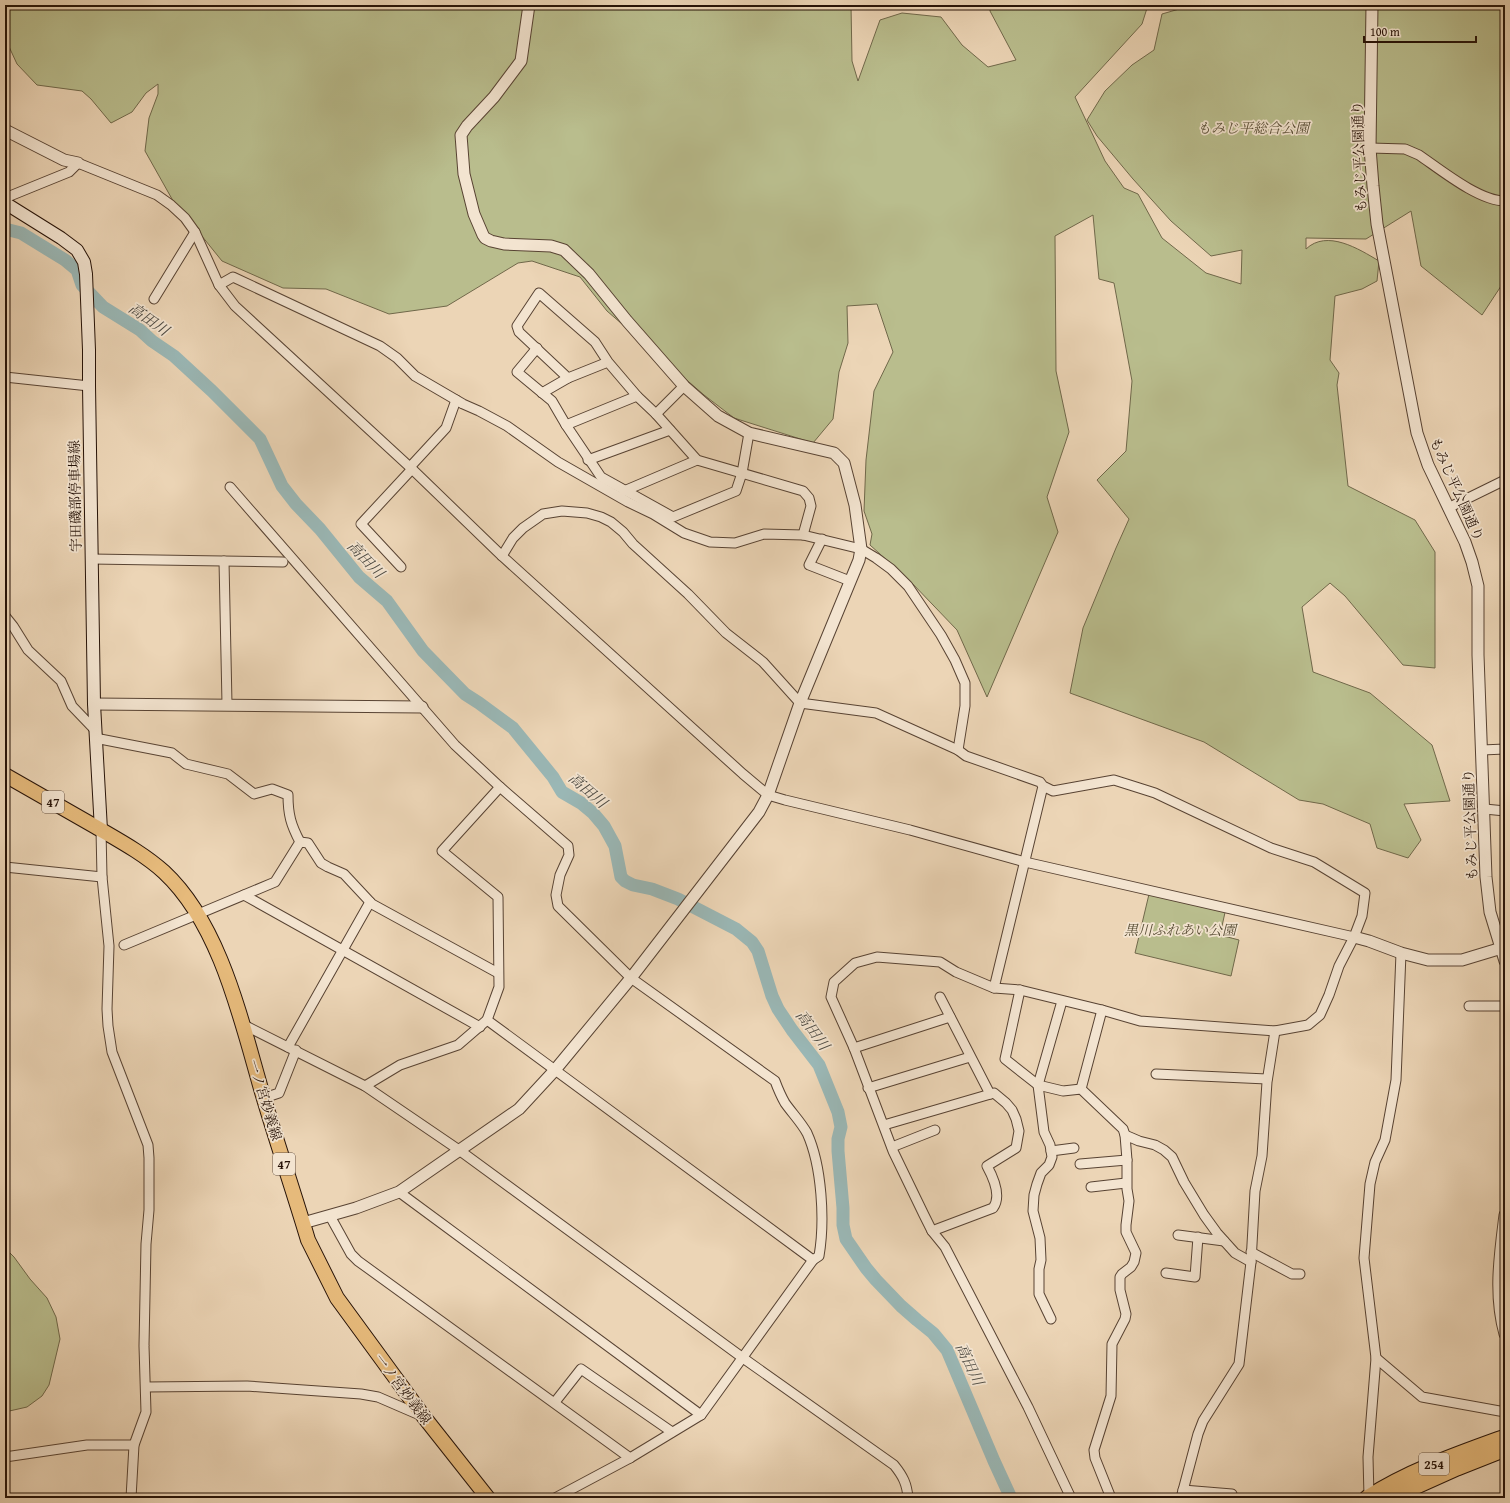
<svg xmlns="http://www.w3.org/2000/svg" width="1510" height="1503" viewBox="0 0 1510 1503" font-family="'Gentium Book Plus','Noto Serif JP',serif">
<rect width="100%" height="100%" fill="#ecd5b6"/>
<filter id="stains"><feTurbulence type="fractalNoise" baseFrequency=".005" numOctaves="4"/><feColorMatrix values="0 0 0 0 .2 0 0 0 0 .09 0 0 0 0 .02 0 0 0 .5 -.17"/></filter>
<radialGradient id="worn" r=".72"><stop offset=".6" stop-color="#630" stop-opacity="0"/><stop offset="1" stop-color="#630" stop-opacity=".3"/></radialGradient>
<!-- green -->
<g fill="#b9bd8d" stroke="#70684a">
<path d="M5 5H851L852 61 858 81 880 20 902 13 941 17 962 45 988 67 1016 60 990 11V5H1148L1142 24 1075 97 1105 161 1124 188 1138 194 1162 238 1206 273 1241 284 1242 250 1211 256 1171 221 1133 179 1097 136 1087 120 1105 91 1132 65 1154 50 1162 14 1193 5H1505V280L1482 315 1421 266 1411 211 1366 239 1306 238V249C1327 229 1359 249 1379 261L1377 281 1362 289 1335 296 1330 360 1339 373 1337 385 1348 486 1415 520 1435 552V668L1403 665 1345 596 1330 583 1302 607 1313 672 1370 693 1432 745 1450 801 1404 804 1421 840 1408 858 1377 848 1370 824 1323 804 1299 800 1204 742 1070 693 1083 628 1116 548 1129 519 1097 480 1126 451 1132 381 1114 283 1099 279 1093 215 1055 236 1056 371 1069 432 1047 497 1058 532 987 697 957 630 910 581 870 545 872 534 864 511 866 460 874 391 893 352 877 304 847 306 848 343 839 372 833 419 813 443 734 418 704 395 607 311 580 277 532 261 518 263 447 306 389 314 326 289 283 288 222 261 172 199 145 151 149 118 158 94V84L146 93 132 112 111 123 91 99 82 91 37 85 17 64 5 38Z"/>
<polygon points="1150,890 1226,908 1220,935 1239,940 1231,976 1135,953"/>
<polygon points="5,1248 14,1257 30,1279 47,1298 56,1317 60,1339 49,1385 42,1396 27,1407 5,1412"/>
</g>
<g fill="none" stroke-linecap="round" stroke-linejoin="round">
<!-- river -->
<polyline stroke="#9ab7b5" stroke-width="13" points="5,229 21,233 65,260 77,270 82,285 103,307 140,330 152,341 174,356 212,391 260,439 282,486 296,504 320,529 359,577 387,601 423,651 465,694 479,703 513,728 553,777 562,792 581,803 593,813 604,826 615,846 621,877 625,881 633,885 652,889 678,899 736,929 752,942 758,951 772,996 778,1009 792,1030 819,1065 838,1112 841,1127 838,1139 838,1151 843,1208 843,1225 846,1239 866,1268 876,1280 901,1306 917,1320 933,1333 947,1350 994,1461 1011,1498"/>
<!-- minor casing -->
<g stroke="#584333" stroke-width="11">
<g id="minor">
<path d="M1370 148 1405 149 1419 155C1441 170 1479 201 1505 201"/>
<polyline points="5,198 69,172 78,163 157,195 171,205 185,218 195,232 219,285 235,306 412,469 502,556 743,774 768,795 785,800 910,830 1025,862 1354,937"/>
<polyline points="219,285 233,277 380,346 397,358 415,376 463,404 479,411 507,426 558,462 628,502 653,514 684,533 710,542 735,543 764,534 803,535 861,549 876,558 891,569 908,586 941,635 955,660 965,683 965,706 958,750"/>
<polyline points="154,299 195,232"/>
<polyline points="537,348 517,372 552,401 566,425 601,477 673,517 736,491 742,473 749,433"/>
<polyline points="608,362 568,378 519,332 517,326 539,293 595,342 608,362 637,396 656,414 697,460 803,491 809,498 811,506 803,535"/>
<polyline points="5,377 89,386"/>
<polyline points="542,393 568,378"/>
<polyline points="656,414 684,386"/>
<polyline points="566,425 637,396"/>
<polyline points="588,460 670,430"/>
<polyline points="410,467 446,428 456,400"/>
<path d="M230 487 455 745 500 787 568 846 569 855 560 875 556 895 558 906 631 978 775 1081C778 1089 781 1096 785 1103 792 1113 801 1122 807 1133 822 1166 825 1221 819 1256L813 1260 701 1415 630 1458 555 1498"/>
<polyline points="624,491 697,460"/>
<polyline points="1448,508 1505,480"/>
<polyline points="822,539 809,565 850,581"/>
<polyline points="502,556 513,538 523,528 543,514 562,511 587,513 601,517 611,522 623,532 633,544 688,594 726,633 763,662 800,703 876,713 958,750 966,756 1040,782 1043,786 1053,791 1114,780 1155,793 1271,848 1314,862 1365,893 1362,916 1354,937 1339,966 1329,995 1320,1015 1308,1025 1275,1031 1140,1021 1102,1010 1020,990 994,988 1043,786"/>
<polyline points="91,559 283,562"/>
<polyline points="224,561 227,704"/>
<polyline points="401,567 361,524 412,469"/>
<polyline points="5,616 13,626 28,650 61,681 72,706 95,730"/>
<path d="M95 738 172 753 186 764 228 774 254 794 272 789 288 795C288 815 291 825 300 842"/>
<polyline points="1482,750 1505,749"/>
<polyline points="1485,809 1505,811"/>
<polyline points="101,830 102,877 109,946 107,1009 108,1026 112,1052 148,1145 149,1158 149,1210 146,1244 144,1346 146,1412 134,1445 131,1498"/>
<polyline points="5,867 102,877"/>
<polyline points="244,895 480,1027"/>
<polyline points="124,945 275,882 300,842 308,843 321,863 328,867 344,874 372,904 498,973"/>
<polyline points="994,988 956,972 940,962 877,957 855,963 834,982 831,997 854,1048 893,1151 924,1215 932,1231 945,1247 1028,1407 1071,1498"/>
<polyline points="1020,990 1005,1059 1038,1085 1063,1091 1081,1089 1123,1129 1125,1135 1127,1160 1127,1189 1129,1201 1126,1225 1126,1232 1136,1253 1134,1262 1131,1267 1122,1274 1120,1277 1120,1290 1126,1314 1125,1319 1112,1344 1111,1396 1094,1450 1095,1458 1111,1498"/>
<polyline points="940,997 990,1094"/>
<polyline points="1469,1006 1505,1006"/>
<polyline points="487,1020 813,1260"/>
<path d="M242 1024 365 1086 459 1150 743 1358 894 1465C903 1476 907 1484 908 1498"/>
<polyline points="288,1047 370,902"/>
<polyline points="854,1048 950,1017"/>
<polyline points="1156,1074 1267,1079"/>
<polyline points="365,1086 400,1065 458,1045 487,1020 499,987 498,897 442,851 500,787"/>
<polyline points="868,1088 970,1057"/>
<polyline points="1081,1089 1102,1010"/>
<polyline points="264,1098 279,1093 296,1050"/>
<path d="M884 1125 994 1093 1006 1103 1012 1110 1016 1119 1019 1131 1016 1148 987 1166C993 1177 1002 1196 993 1208L932 1231"/>
<polyline points="1125,1135 1139,1141 1155,1145 1164,1150 1172,1157 1184,1182 1204,1215 1217,1233 1235,1253 1251,1262"/>
<polyline points="892,1147 935,1130"/>
<polyline points="1051,1151 1074,1148"/>
<polyline points="1080,1164 1127,1160"/>
<polyline points="1091,1187 1126,1183"/>
<polyline points="399,1192 701,1415"/>
<polyline points="330,1216 351,1254 358,1261 630,1458"/>
<polyline points="1178,1235 1224,1241"/>
<polyline points="1251,1252 1292,1274 1300,1274"/>
<polyline points="1166,1273 1195,1277 1198,1237"/>
<polyline points="1051,1319 1039,1294 1039,1269 1041,1260 1040,1238 1033,1211 1034,1195 1037,1184 1041,1173 1049,1165 1052,1157 1050,1145 1044,1132 1038,1085 1062,1001"/>
<polyline points="1376,1358 1422,1397 1505,1412"/>
<polyline points="146,1387 247,1386 361,1394 378,1397 422,1416"/>
<polyline points="555,1402 581,1369 672,1432"/>
<polyline points="5,1457 87,1445 134,1445"/>
<polyline points="1183,1490 1232,1494"/>
<polyline points="1369,1497 1368,1457 1376,1358 1364,1258 1370,1184 1375,1162 1385,1140 1396,1080 1401,953"/>
<polyline points="1181,1498 1198,1434 1203,1421 1239,1364 1251,1262 1255,1191 1262,1156 1267,1082 1275,1031"/>
</g>
</g>
<!-- tertiary casing -->
<g stroke="#584333" stroke-width="13">
<g id="tertiary">
<polyline points="1372,5 1370,148 1373,186 1377,224 1417,433 1428,465 1465,542 1472,562 1478,586 1478,655 1486,877 1490,912 1505,961"/>
<polyline points="5,130 64,160 78,163"/>
<polyline points="94,704 422,707"/>
<polyline points="1354,937 1369,941 1401,953 1428,960 1462,960 1505,947"/>
<path d="M1505 1215C1500 1255 1494 1295 1505 1334"/>
<polyline points="303,1223 356,1208 399,1192 519,1109 555,1070 631,978 759,812 768,795 800,703 859,560 861,549 855,505 844,463 834,453 749,433 718,416 684,386 627,321 589,274 564,250 551,246 504,244 491,241 485,238 483,235 474,214 464,174 461,135 467,126 494,97 521,61 529,5"/>
</g>
</g>
<!-- secondary casing -->
<g stroke="#261207" stroke-width="14">
<polyline id="secondary" points="5,203 61,238 77,250 84,262 86,274 89,350 89,386 94,704 101,830"/>
</g>
<!-- primary casing -->
<g stroke="#261207" stroke-width="16">
<path id="primary" d="M5 775C35 792 66 810 96 827 120 841 144 854 164 872 222 926 242 1025 264 1099 278 1146 294 1193 308 1240L337 1298 424 1417 488 1498"/>
</g>
<!-- trunk casing -->
<g stroke="#261207" stroke-width="17">
<g id="trunk">
<path d="M1367 1498C1409 1471 1458 1454 1505 1437"/>
<polyline points="1390,1498 1457,1468 1505,1449"/>
</g>
</g>
<!-- minor -->
<use href="#minor" stroke="#f3e4d0" stroke-width="9"/>
<!-- tertiary -->
<use href="#tertiary" stroke="#f3e4d0" stroke-width="11"/>
<!-- secondary -->
<use href="#secondary" stroke="#f3e4d0" stroke-width="12"/>
<!-- primary -->
<use href="#primary" stroke="#e6ba7b" stroke-width="14"/>
<!-- trunk -->
<use href="#trunk" stroke="#e6ba7b" stroke-width="15"/>
</g>
<g text-anchor="middle" dominant-baseline="central" stroke-width="3.5" stroke-linejoin="round" paint-order="stroke">
<!-- shield labels -->
<g fill="#f3e4d0" stroke="#645143" stroke-width="1">
<rect x="42" y="791" width="22" height="22" rx="3"/>
<rect x="273" y="1153" width="22" height="22" rx="3"/>
<rect x="1419" y="1453" width="30" height="22" rx="3"/>
</g>
<g font-size="13" font-weight="bold" fill="#261207">
<text x="53" y="802">47</text>
<text x="284" y="1164">47</text>
<text x="1434" y="1464">254</text>
</g>
<!-- park labels -->
<g font-size="14" font-style="italic" fill="#594e36" stroke="#f3e4d0">
<text x="1253" y="128">もみじ平総合公園</text>
<text x="1180" y="930">黒川ふれあい公園</text>
</g>
<!-- street labels -->
<g font-size="14" fill="#261207" stroke="#f3e4d0">
<text transform="translate(1359 157) rotate(-92)">もみじ平公園通り</text>
<text transform="translate(1457 489) rotate(66)">もみじ平公園通り</text>
<text transform="translate(75 496) rotate(-91)">宇田磯部停車場線</text>
<text transform="translate(1470 825) rotate(-92)">もみじ平公園通り</text>
<text transform="translate(265 1100) rotate(73)">一ノ宮妙義線</text>
<text transform="translate(403 1389) rotate(53)">一ノ宮妙義線</text>
</g>
<!-- water labels -->
<g font-size="15" font-style="italic" fill="#4f4c44" stroke="#f3e4d0">
<text transform="translate(149 319) rotate(35)">高田川</text>
<text transform="translate(366 559) rotate(46)">高田川</text>
<text transform="translate(588 790) rotate(41)">高田川</text>
<text transform="translate(813 1030) rotate(54)">高田川</text>
<text transform="translate(970 1364) rotate(65)">高田川</text>
</g>
</g>
<!-- margin -->
<rect width="1510" height="1503" fill="none" stroke="#ecd5b6" stroke-width="20"/>
<rect x="6" y="6" width="1498" height="1491" fill="none" stroke="#261207" stroke-width="2"/>
<rect x="10" y="10" width="1490" height="1483" fill="none" stroke="#261207"/>
<!-- scale -->
<path d="M1364 36v6h112v-6" fill="none" stroke="#261207" stroke-width="2"/>
<text x="1370" y="36" font-size="12" fill="#261207" stroke="#f3e4d0" stroke-width="3" paint-order="stroke">100 m</text>
<rect width="100%" height="100%" filter="url(#stains)"/>
<rect width="100%" height="100%" fill="url(#worn)"/>
</svg>
